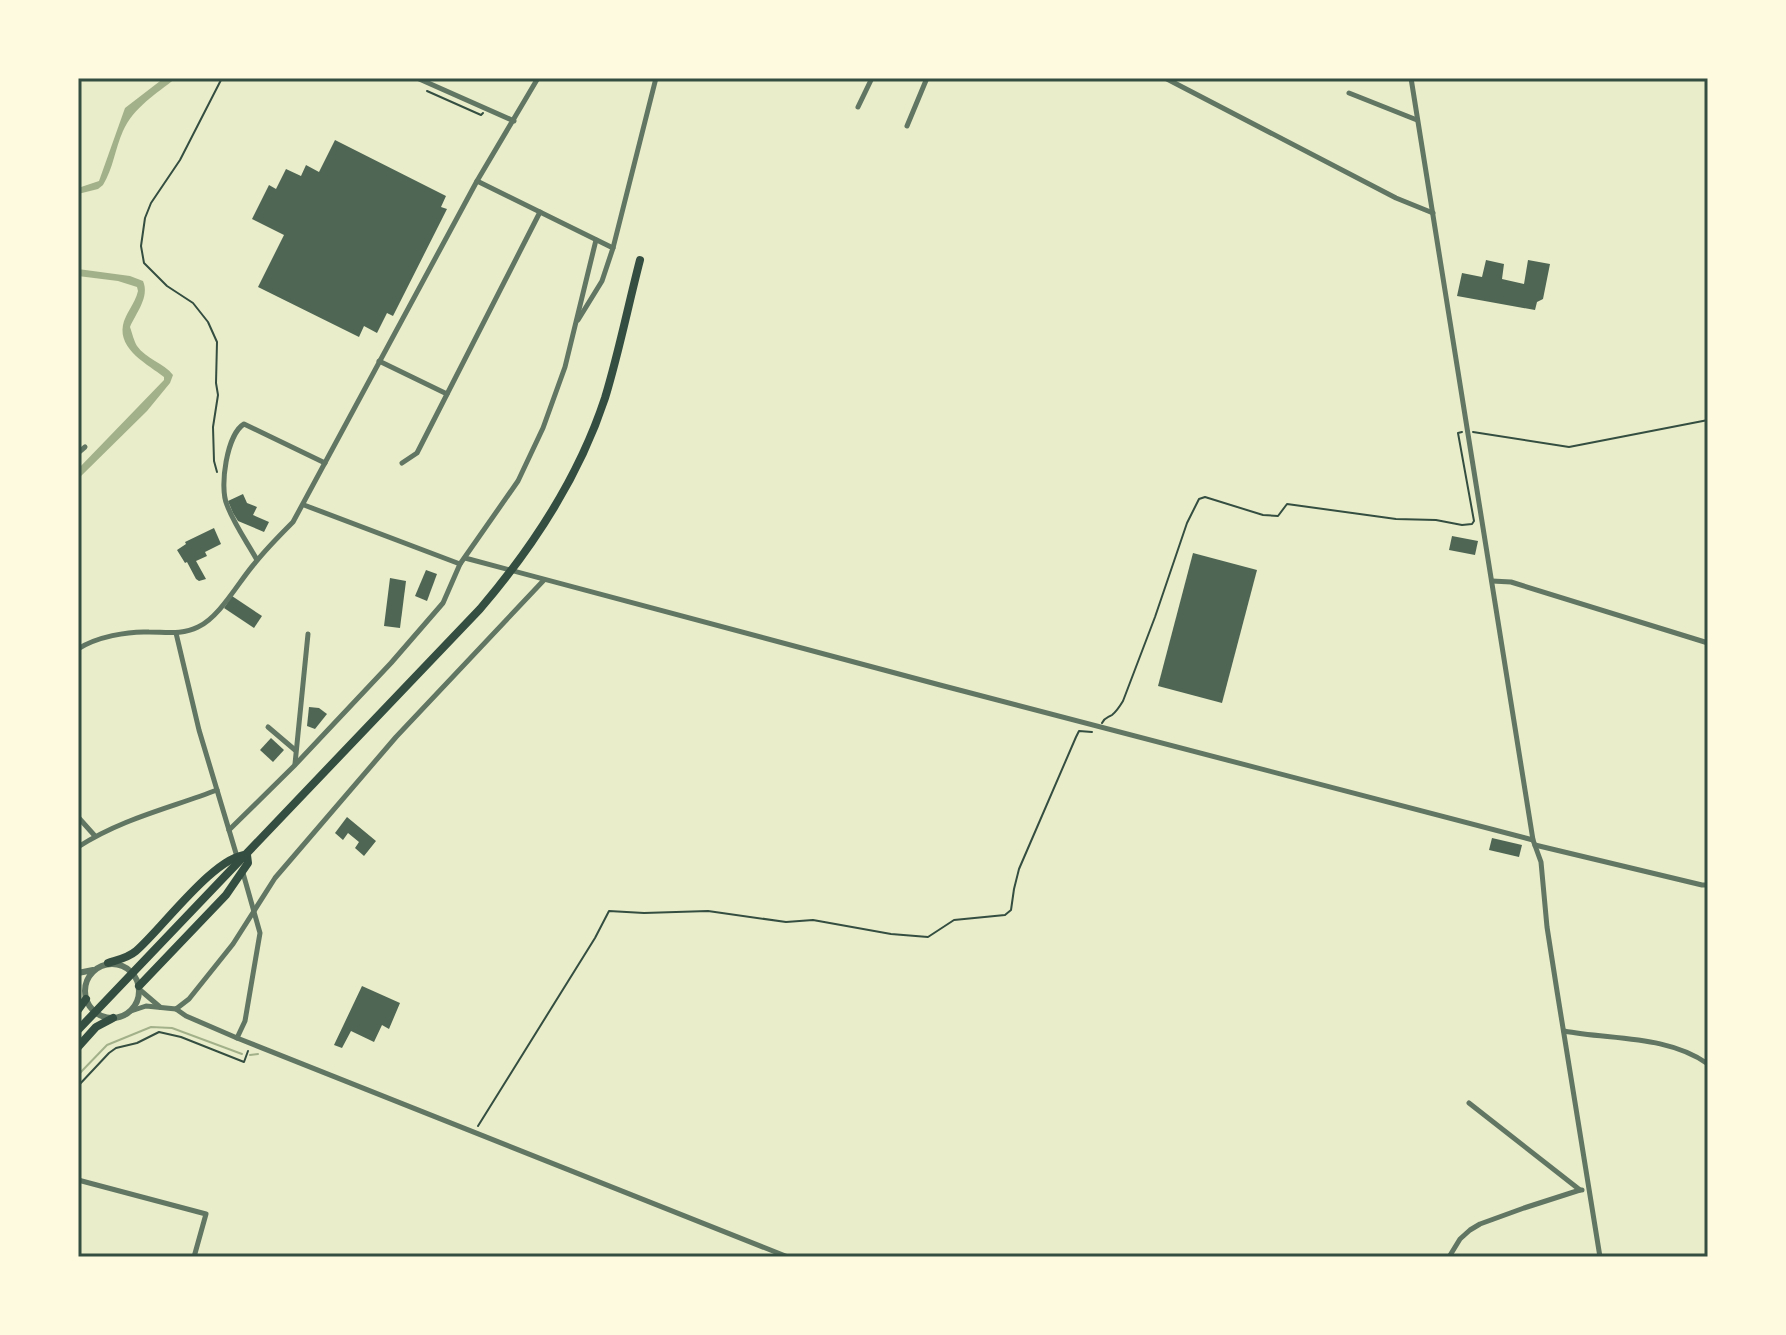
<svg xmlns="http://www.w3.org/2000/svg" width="1786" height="1335" viewBox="0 0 1786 1335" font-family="'Nunito Sans',sans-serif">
<rect width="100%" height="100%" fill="#e9edc9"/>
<!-- water -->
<g fill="#a3b18a">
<path d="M164 78H176C156 94 134 107 123 131 115 149 113 169 103 185L98 189 78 194V188L99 181 125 108Z"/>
<path d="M78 269 130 276 143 281C150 297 136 313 130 327 132 333 134 341 137 346 146 359 164 363 173 375L170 383 147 411 78 479V469L164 380V377C149 365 118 350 123 325 125 314 135 304 138 291L137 287 118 281 78 276Z"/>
</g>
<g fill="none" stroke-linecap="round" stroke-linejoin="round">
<!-- stream -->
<g stroke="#a3b18a" stroke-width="2">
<polyline points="250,1055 258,1054"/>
<polyline points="78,1075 107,1045 151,1027 172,1028 242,1054"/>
</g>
</g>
<!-- building -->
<g fill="#4f6655">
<polygon points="335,140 446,196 441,207 447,209 393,316 387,313 377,333 364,326 359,337 258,287 284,235 252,219 269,185 276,189 286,169 301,176 306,165 319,172"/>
<polygon points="1486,260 1504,264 1502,279 1524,284 1528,260 1550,264 1543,299 1537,302 1535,310 1457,296 1462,273 1482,277"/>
<polygon points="243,494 247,503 257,507 253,515 269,522 264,532 238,521 233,513 228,501"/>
<polygon points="214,528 221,544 205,552 207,556 196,561 206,579 199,581 196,579 187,562 185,563 177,550 186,544 185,542"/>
<polygon points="1452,536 1478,541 1475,555 1449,550"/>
<polygon points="1193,553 1257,570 1222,703 1158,686"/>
<polygon points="426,570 437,574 427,601 415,596"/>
<polygon points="390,578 406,581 400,628 384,626"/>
<polygon points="232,596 262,616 254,628 224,608"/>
<polygon points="309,707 319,708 327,714 315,729 307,726"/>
<polygon points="271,738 284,750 273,762 260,750"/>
<polygon points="347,817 376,841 364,856 355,848 359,842 348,833 343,840 335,833"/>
<polygon points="1492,838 1522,845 1519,857 1489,850"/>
<polygon points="362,986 400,1003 389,1029 382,1025 374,1042 351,1031 342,1048 334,1045"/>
</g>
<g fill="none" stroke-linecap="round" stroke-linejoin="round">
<!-- path -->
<g stroke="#344e41" stroke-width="2">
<polyline points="427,91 481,115 483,113"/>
<polyline points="1473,432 1569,447 1708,420"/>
<polyline points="217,472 214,461 213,427 218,395 216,383 217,342 208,322 193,303 167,286 144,263 141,246 145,218 151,203 180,160 222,78"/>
<path d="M1102 723C1105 717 1107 718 1112 715 1117 711 1120 706 1123 701L1155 617 1187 523 1199 499 1205 497 1263 515 1278 516 1287 504 1396 519 1436 520 1462 525 1472 524 1474 521 1458 433 1462 432"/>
<polyline points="78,1086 109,1053 116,1048 137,1043 159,1032 181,1037 244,1062 248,1051"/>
<polyline points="478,1126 595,938 609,911 644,913 708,911 786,922 813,920 891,934 928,937 954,920 1005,915 1011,910 1014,889 1019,869 1076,737 1079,731 1092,732"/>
</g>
<!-- minor -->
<g stroke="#617663" stroke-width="5">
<polyline points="417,78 514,121"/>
<polyline points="1165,78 1396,198 1433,213"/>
<polyline points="1411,78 1533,840 1541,862 1547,927 1557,991 1600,1257"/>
<polyline points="1349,93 1417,120"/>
<polyline points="858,107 872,78"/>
<polyline points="907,126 927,78"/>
<polyline points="477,181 613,248"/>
<polyline points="578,320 602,281 613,248 656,78"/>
<polyline points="379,361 447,394"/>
<polyline points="78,453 85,447"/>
<polyline points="402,463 417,453 540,212"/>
<polyline points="304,505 460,564"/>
<polyline points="465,558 940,685 1533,840"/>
<path d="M257 560C247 542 234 524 227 505 219 487 227 434 244 424L325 463"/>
<polyline points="1492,581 1511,582 1708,643"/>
<polyline points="176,633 199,730 238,860"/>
<path d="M78 649C96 637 128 631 149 632 166 632 182 635 198 627 220 617 239 581 255 563 267 548 280 535 293 522L477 181 538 78"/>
<polyline points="268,727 295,750"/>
<polyline points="295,764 308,634"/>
<polyline points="78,817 95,836"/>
<polyline points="229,830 294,766 391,663 443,603 460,564 518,481 543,428 565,367 596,240"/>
<polyline points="1535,845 1702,885 1708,885"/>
<path d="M78 847C121 819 170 808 217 790"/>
<polyline points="139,989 160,1007"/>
<polyline points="176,1009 186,1016 237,1038 788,1257"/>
<polyline points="131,1011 146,1006 176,1009 189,999 233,944 275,878 396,737 544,580"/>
<path d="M1564 1031C1611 1040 1667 1035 1708 1064"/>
<polyline points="237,1038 245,1021 260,933 243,873"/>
<polyline points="1469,1103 1580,1190 1582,1190"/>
<polyline points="78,1180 206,1214 194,1257"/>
<polyline points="1449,1257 1460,1239 1470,1230 1480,1224 1524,1208 1580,1190"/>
</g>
<!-- tertiary -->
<g stroke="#617663" stroke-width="6">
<circle cx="112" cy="991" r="27"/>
<polyline points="78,973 93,970"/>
</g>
<!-- trunk -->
<g stroke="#344e41" stroke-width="8">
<path d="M108 963C117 960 128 958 136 951 160 931 216 854 247 855"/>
<polyline points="139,986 226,895 248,863 247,855"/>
<polyline points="78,1010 86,999"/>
<path d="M78 1030 480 609C534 546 579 477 605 398 619 352 628 306 640 260"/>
<polyline points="78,1047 96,1027 113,1018"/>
</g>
</g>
<!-- border -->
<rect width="1786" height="1335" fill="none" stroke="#fefae0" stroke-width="160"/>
<rect x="80" y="80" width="1626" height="1175" fill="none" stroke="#344e41" stroke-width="3"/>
</svg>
